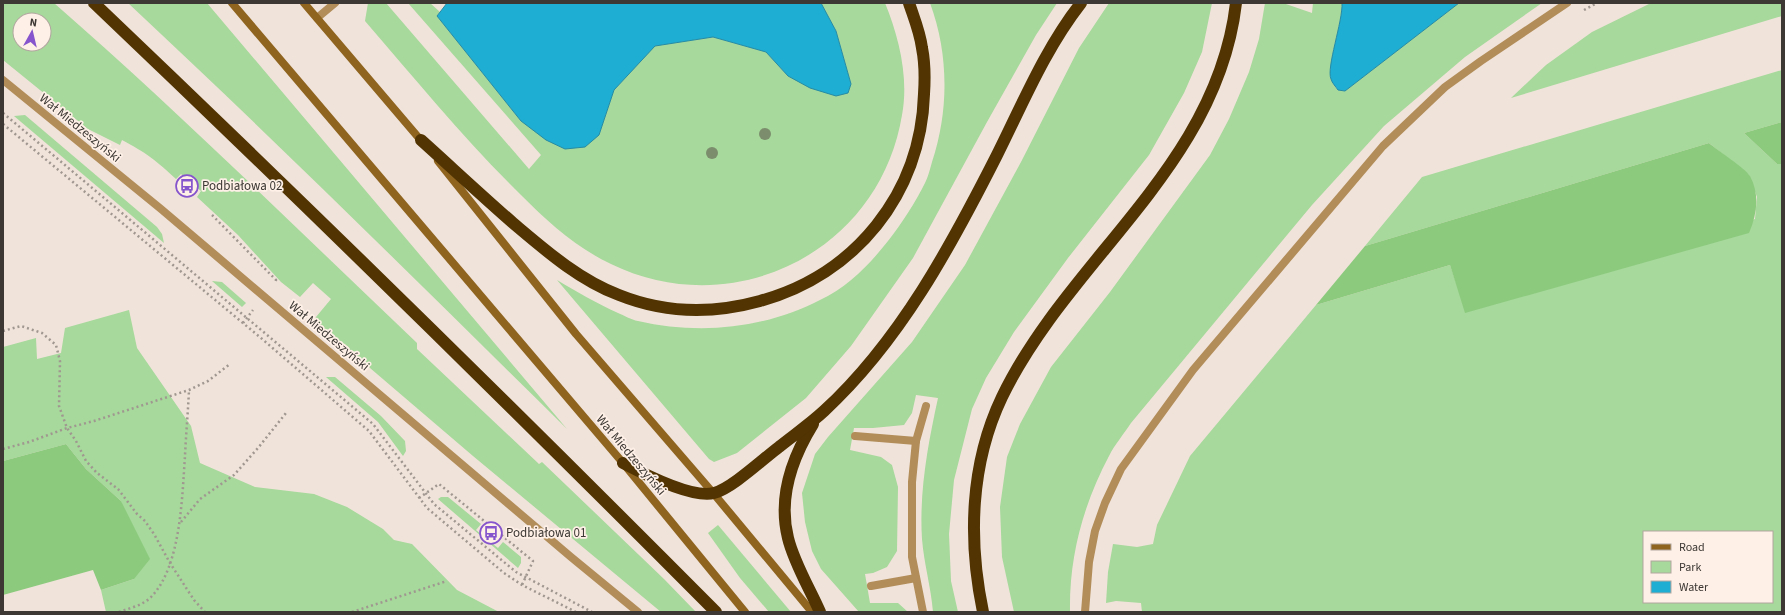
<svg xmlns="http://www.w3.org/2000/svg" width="1785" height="615" viewBox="0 0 1785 615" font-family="'Source Sans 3',sans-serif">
<rect width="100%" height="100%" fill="#f0e3da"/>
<!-- green -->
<g fill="#a6d99b" fill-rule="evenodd">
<path d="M3 3H54C179 112 297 229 417 343V349L539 464 542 462 664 579 696 612H661L473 456 315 321 316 317 331 299 313 283 300 297 281 282 238 235 197 197 201 191 181 174 176 179C157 161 145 152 122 140L120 145 88 129 3 60ZM20 20H44V44H20Z"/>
<path d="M128 3H207L567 429C422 286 277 142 128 3Z"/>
<path d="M368 3H386L529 169 541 155 408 3H430L440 12 437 16 521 121 599 135 614 90 654 46 713 37 766 52 788 76 848 93 851 84 836 31 821 3H885C899 37 909 78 902 115 880 251 734 324 611 264 575 247 548 222 521 195 465 140 416 80 365 21Z"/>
<path d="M930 3H1057L1036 35 987 122 913 258 851 346 806 398 737 453 714 462 709 459 557 280C577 292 596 303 618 313 624 315 631 320 638 321 699 335 764 329 820 300 848 287 869 265 888 241 902 223 915 203 925 183 928 177 930 169 932 162 949 111 949 54 930 3Z"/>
<path d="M1109 3H1212L1202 52 1184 93 1149 155 1068 258 1014 332 986 378 972 409 954 480 949 534 951 581 958 612H933C931 587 924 564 922 539 919 492 928 444 938 398L916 395 912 413 904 425 873 428H854L850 450 881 457 892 465 898 487 897 551 887 567 873 573 865 574 870 603H898L908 612H859L821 569 812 551 805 522 802 493 815 454 828 437 912 342 965 265 1021 162 1079 48Z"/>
<path d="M1265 3H1283L1312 13 1313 3H1342C1343 21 1326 68 1331 79 1332 83 1335 87 1338 90L1345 91 1459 3H1542L1465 57 1384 126 1312 205 1131 423C1124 434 1115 444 1109 456 1083 505 1069 557 1070 612H1014L1002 557 1000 507 1007 457 1020 424 1051 367 1110 292 1210 155 1229 119 1249 72 1259 39Z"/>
<polygon points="1651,3 1782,3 1782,16 1511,98 1546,65 1592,32"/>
<path d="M1782 70V122L1744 133 1777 164H1782V612H1142L1141 603 1116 601 1106 603 1108 572 1113 544 1137 547 1153 544 1157 525 1190 456 1316 305 1450 265 1466 312 1755 219 1757 197 1749 175 1709 143 1365 246 1422 177ZM1644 532H1772V602H1644Z"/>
<polygon points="25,115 157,227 162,234 164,243 14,116"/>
<polygon points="212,281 222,282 246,303 242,307"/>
<polygon points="129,310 137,348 191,426 200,463 255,487 314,494 347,507 383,529 394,540 412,544 457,590 499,612 106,612 101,590 134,579 121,501 86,469 66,444 3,461 3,347 36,338 37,359 61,353 65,328"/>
<polygon points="326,377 335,377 381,416 405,441 406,451 403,456 378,422"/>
<polygon points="441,497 448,497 481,524 476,530 498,548 503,542 521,557 521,563 518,568 438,499"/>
<polygon points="718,525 791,612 769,612 740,578 708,533"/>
</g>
<!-- forest -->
<g fill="#8cca7e">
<polygon points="1782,122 1782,164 1777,164 1744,133"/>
<path d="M1709 143C1717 150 1745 168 1750 176 1760 195 1757 214 1749 233L1465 313 1450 265 1316 305 1365 246Z"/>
<polygon points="66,444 86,469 121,501 150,559 134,579 101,590 93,570 3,595 3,461"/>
</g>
<!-- water -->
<g fill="#1eaed3" stroke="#278ba3">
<polygon points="447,3 821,3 836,31 851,84 848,93 836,96 810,88 788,76 766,52 713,37 655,46 614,90 599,135 585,147 565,149 546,140 521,121 437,16"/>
<path d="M1342 3H1459L1345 91 1338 90C1336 87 1332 83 1331 79 1326 68 1343 21 1342 3Z"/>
</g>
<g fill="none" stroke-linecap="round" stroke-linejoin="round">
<!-- path -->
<g stroke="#a09790" stroke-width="2.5" stroke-dasharray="2 3" stroke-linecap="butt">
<polyline points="1584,10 1597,3"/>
<polyline points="3,113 373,424 434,504 516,572 592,612"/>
<polyline points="3,124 261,338 369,431 427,508 504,573 522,585 576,612"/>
<polyline points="212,215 276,280 274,282"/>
<polyline points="243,323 253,310"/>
<polyline points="3,331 21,326 42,333 56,345 60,361 59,406 67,428 76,441 86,461 97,473 118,489 137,514 145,521 154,534 170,563 194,600 205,612"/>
<polyline points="3,449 29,442 67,428 94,421 189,390 208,381 230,364"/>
<polyline points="419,498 439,484 533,561 522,585"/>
<polyline points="181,522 200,499 234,475 258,448 286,413"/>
<path d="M119 612C130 608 144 605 152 596 181 565 182 497 185 456 186 434 188 412 189 390"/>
<polyline points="352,612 447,581"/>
</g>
<!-- service -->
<g stroke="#b28d59" stroke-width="8">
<polyline points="317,18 335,3"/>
<polyline points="855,436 916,441"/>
<polyline points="871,586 916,578"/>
<polyline points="923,612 912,557 912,482 916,441 926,406"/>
</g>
<!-- minor -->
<g stroke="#b28d59" stroke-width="8">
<polyline points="3,80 161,209 571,557 638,612"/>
<polyline points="1085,612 1089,562 1095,531 1105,503 1121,469 1193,370 1383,146 1445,87 1481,61 1567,3"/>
</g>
<!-- secondary -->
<g stroke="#8f641f" stroke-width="8">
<polyline points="232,3 623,463 745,612"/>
<polyline points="304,3 424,144"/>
<polyline points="438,161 576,334 714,494 812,612"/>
</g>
<!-- motorway -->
<g stroke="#513402" stroke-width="12">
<path d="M94 3C304 203 511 406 716 612"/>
<path d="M421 140C451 167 482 196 513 223 545 250 579 280 619 295 664 313 713 314 760 301 855 275 921 194 924 94 925 79 925 63 922 48 920 32 914 18 909 3"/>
<path d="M813 424C792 458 778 498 788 538 794 563 810 589 820 612"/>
<path d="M623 463C642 473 692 499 714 493 731 489 763 459 779 447 794 435 810 424 824 411 900 341 951 246 997 155 1023 103 1045 49 1081 3"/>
<path d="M983 612C968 540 970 464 1002 397 1069 258 1217 167 1236 3"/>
</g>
</g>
<!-- trees -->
<g fill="#7c8d6d">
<circle cx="765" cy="134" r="6"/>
<circle cx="712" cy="153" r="6"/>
</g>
<!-- icons -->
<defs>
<g id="bus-ring" transform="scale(1.15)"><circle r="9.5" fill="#fef0e7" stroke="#8654cc" stroke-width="1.5"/><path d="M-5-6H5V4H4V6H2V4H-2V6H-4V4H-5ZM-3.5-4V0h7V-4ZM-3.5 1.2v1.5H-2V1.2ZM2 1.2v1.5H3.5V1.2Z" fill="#8654cc"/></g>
</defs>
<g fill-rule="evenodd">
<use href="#bus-ring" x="187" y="186"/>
<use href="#bus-ring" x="491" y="533"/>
</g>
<g text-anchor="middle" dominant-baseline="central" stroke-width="3.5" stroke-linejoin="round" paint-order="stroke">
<!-- street labels -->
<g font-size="13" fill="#3d3834" stroke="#fef0e7">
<text transform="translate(80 128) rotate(39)">Wał Miedzeszyński</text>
<text transform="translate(329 336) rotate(40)">Wał Miedzeszyński</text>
<text transform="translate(631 455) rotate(50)">Wał Miedzeszyński</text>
</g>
<!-- poi labels -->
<g font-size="13" fill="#3d3834" stroke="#fef0e7" text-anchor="start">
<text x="202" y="186">Podbiałowa 02</text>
<text x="506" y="533">Podbiałowa 01</text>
</g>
</g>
<!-- border -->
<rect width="1785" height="615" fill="none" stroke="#3d3834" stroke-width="8"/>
<!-- legend -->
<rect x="1643" y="531" width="130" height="72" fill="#fef0e7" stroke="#b1a69f"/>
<rect x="1651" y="544" width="20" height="6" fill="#8f641f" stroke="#b1a69f"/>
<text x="1679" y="551" font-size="12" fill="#3d3834">Road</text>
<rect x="1651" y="561" width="20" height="12" fill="#a6d99b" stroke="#b1a69f"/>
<text x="1679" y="571" font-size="12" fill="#3d3834">Park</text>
<rect x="1651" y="581" width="20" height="12" fill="#1eaed3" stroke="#b1a69f"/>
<text x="1679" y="591" font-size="12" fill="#3d3834">Water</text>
<!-- north arrow -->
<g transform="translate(32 32) rotate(8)"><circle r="19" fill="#fef0e7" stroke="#b1a69f"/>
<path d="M0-3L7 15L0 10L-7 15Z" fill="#8654cc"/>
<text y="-6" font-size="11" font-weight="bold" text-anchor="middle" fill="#3d3834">N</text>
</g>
</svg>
